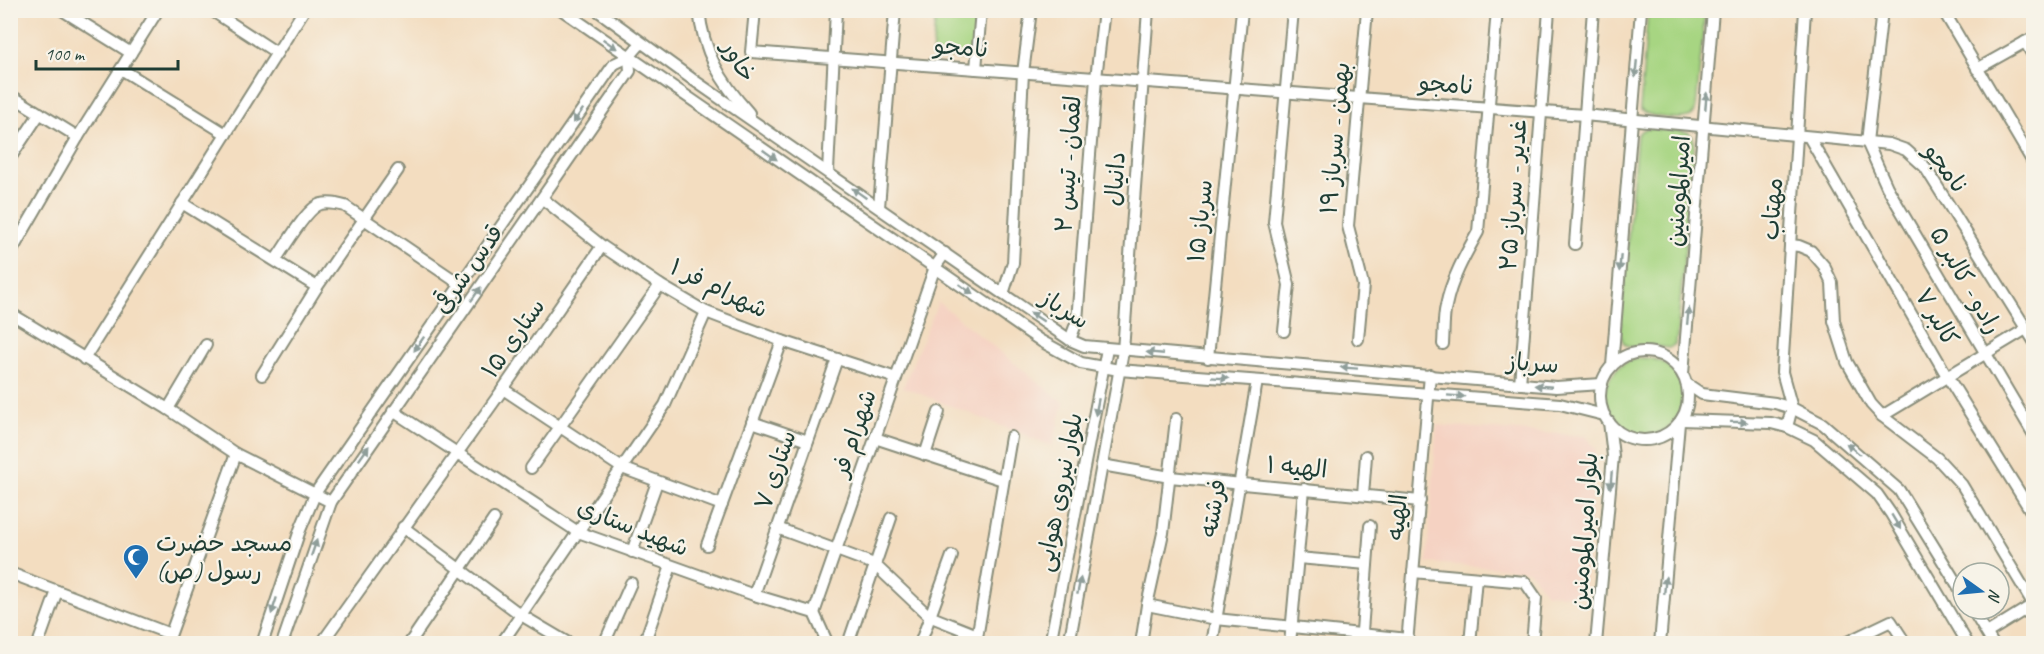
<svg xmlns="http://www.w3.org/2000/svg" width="2044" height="654" viewBox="0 0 2044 654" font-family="Caveat,'Playpen Sans Arabic',sans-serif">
<rect width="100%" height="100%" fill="#f7f3e8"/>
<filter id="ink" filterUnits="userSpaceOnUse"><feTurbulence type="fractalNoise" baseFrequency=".0167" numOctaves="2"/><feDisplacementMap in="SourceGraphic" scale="12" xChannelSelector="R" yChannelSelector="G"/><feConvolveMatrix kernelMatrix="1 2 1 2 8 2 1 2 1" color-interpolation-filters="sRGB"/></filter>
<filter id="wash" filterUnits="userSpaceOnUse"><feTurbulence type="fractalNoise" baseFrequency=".008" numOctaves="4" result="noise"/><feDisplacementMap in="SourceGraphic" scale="24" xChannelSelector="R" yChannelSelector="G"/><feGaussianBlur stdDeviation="1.35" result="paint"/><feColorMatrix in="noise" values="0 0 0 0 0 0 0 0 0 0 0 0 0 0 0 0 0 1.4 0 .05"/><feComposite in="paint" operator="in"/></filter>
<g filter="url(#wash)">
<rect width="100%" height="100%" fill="#f3ddc0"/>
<!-- built -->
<g fill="#f5d2c2">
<polygon points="938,302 1064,403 1052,446 903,387"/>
<polygon points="1437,425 1586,436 1596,449 1584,597 1546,593 1529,570 1427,563"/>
</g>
<!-- green -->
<g fill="#a7d582" stroke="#63895b" stroke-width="1.5">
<polygon points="936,11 976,11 973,60 932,56"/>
<path d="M1648 11H1705L1696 107C1695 112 1693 116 1688 117 1678 120 1646 117 1640 109Z"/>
<polygon points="1651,128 1688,132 1693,137 1694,148 1677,337 1675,344 1669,348 1653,346 1630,347 1624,344 1620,333 1637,135 1642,130"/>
<circle cx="1644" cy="397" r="39"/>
</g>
</g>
<g filter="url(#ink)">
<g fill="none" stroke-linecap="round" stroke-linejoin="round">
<!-- minor casing -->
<g stroke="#898d7a" stroke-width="14">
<g id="minor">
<polyline points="62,10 131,53"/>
<polyline points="211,10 277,53"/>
<polyline points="562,10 1041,341 1081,363 1119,370 1560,404 1604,415"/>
<polyline points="597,10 692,79 1003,294 1070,340 1084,346 1556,387 1602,384"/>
<path d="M699 10C703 52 721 82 749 113"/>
<polyline points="755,10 751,52 1584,115 1889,144 1906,150 1925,167 2034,341"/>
<polyline points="1882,10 1867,142 1887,187 2034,435"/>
<polyline points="1943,10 2034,164"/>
<polyline points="2025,42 2034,57"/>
<polyline points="121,69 226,134"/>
<polyline points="976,69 981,10"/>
<polyline points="1977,69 2034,37"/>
<polyline points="10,95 78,137"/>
<polyline points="1809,137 1947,376 2034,516"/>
<polyline points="10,158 40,113"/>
<polyline points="828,171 836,10"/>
<polyline points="543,199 602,246 660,285 706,312 782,341 896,378"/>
<polyline points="182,203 317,287"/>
<polyline points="879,207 895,10"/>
<polyline points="1575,244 1593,10"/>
<polyline points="1790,245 1799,246 1811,251 1824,266 1832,283 1834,321 1847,362 1871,404 1882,416 1937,458 1962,485 2034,605"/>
<polyline points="10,254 78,137 158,10"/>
<path d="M276 259C285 247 307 207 321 204 329 202 337 204 345 206L460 284"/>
<polyline points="1003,294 1013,263 1023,73 1031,10"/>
<polyline points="10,313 168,409 236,454 331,502"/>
<polyline points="1284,331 1289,285 1274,222 1293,10"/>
<polyline points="1358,339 1363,285 1348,226 1367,10"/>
<polyline points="1070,340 1077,321 1096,78 1104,10"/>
<path d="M1443 344C1444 332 1443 318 1446 306 1451 280 1465 255 1478 232L1497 10"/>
<circle cx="1644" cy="396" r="44"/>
<polyline points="1208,358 1242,10"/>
<polyline points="84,359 304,10"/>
<polyline points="1612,366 1641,10"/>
<polyline points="1683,374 1713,10"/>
<polyline points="262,375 317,287 398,170"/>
<polyline points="1520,384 1549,10"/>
<polyline points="1687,384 1702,394 1775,403 1792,408 1823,424 1899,490 1963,594"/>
<polyline points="503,389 622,468 722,505"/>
<polyline points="168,409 206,345"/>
<polyline points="393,411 578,532 754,595 814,613 828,644"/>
<polyline points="1882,416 2026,329"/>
<polyline points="1681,420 1771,423 1787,427 1814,440 1877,494 1891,514 1968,644"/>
<polyline points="752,422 808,441"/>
<polyline points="1787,427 1792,408 1782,372 1805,10"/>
<polyline points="875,438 1003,480"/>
<polyline points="925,455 939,412"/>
<polyline points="1102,465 1170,477 1420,501"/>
<polyline points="531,468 660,285"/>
<polyline points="1363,495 1366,456"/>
<polyline points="403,527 521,615 570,644"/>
<polyline points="777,528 874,564 929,616 977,635"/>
<polyline points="707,545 782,341"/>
<polyline points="632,552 657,482"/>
<polyline points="1298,558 1367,564"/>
<polyline points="1413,572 1525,582 1536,598 1532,644"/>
<polyline points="10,573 170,634"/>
<polyline points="754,595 837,359"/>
<polyline points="1147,605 1216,619 1408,639"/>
<polyline points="1972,609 1993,644"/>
<polyline points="814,613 935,267 945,253"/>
<polyline points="1987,633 2034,604"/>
<polyline points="38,644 57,591"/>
<polyline points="167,644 236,454"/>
<polyline points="262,644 300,530 316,492 614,64 629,57 641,43"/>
<polyline points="282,644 331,502 630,71 629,57"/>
<polyline points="321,644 503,389 602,246"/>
<polyline points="409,644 494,519"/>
<polyline points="501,644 665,405 706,312"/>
<polyline points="604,644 631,583"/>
<polyline points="644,644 671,566"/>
<polyline points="848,644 891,518"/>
<polyline points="920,644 952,556"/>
<polyline points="976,644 1011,437"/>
<polyline points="1050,644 1107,349"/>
<polyline points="1069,644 1123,351 1148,10"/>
<polyline points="1141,644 1147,605 1163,533 1176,419"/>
<polyline points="1212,644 1257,381"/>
<polyline points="1290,644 1304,489"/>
<polyline points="1361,644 1370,526"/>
<polyline points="1407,644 1430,375"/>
<polyline points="1470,644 1476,578"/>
<polyline points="1596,644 1613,456 1609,422"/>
<polyline points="1660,644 1679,423"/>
<polyline points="1843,644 1891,621 1906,644"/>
</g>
</g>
<!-- minor -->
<use href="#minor" stroke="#fff" stroke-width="10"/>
</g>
<!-- one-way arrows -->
<defs><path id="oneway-solid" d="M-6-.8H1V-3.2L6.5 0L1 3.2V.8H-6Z" transform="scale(1.5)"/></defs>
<g fill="#8f9e9a">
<use href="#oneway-solid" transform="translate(610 44) rotate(35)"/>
<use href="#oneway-solid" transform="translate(1636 69) rotate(95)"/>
<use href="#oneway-solid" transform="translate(1706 101) rotate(-85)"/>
<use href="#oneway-solid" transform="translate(578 116) rotate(125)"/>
<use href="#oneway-solid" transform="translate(770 155) rotate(35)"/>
<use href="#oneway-solid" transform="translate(859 193) rotate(-145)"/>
<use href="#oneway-solid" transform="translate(1620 263) rotate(95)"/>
<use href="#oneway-solid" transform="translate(966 289) rotate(35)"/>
<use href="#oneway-solid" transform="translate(476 294) rotate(-55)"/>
<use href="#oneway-solid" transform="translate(1688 316) rotate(-84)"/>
<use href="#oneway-solid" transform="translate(1037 317) rotate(-146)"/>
<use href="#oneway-solid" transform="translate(419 344) rotate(125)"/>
<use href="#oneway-solid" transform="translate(1155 353) rotate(-175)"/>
<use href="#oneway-solid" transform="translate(1349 368) rotate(-176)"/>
<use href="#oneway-solid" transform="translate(1220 378) rotate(4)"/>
<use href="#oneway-solid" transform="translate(1543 386) rotate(-175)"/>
<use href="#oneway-solid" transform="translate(1456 396) rotate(4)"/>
<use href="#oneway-solid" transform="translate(1097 407) rotate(101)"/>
<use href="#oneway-solid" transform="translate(1739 422) rotate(1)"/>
<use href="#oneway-solid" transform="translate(1853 449) rotate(-140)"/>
<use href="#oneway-solid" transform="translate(364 453) rotate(-55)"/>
<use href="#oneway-solid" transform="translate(1611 480) rotate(95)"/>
<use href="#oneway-solid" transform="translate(1896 522) rotate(59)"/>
<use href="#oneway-solid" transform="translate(314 548) rotate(-71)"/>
<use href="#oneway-solid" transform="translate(1665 585) rotate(-85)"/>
<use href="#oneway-solid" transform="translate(1079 586) rotate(-79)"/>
<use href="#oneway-solid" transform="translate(274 606) rotate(108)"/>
</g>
</g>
<!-- icons -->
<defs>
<g id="mosque-pin" transform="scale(1.35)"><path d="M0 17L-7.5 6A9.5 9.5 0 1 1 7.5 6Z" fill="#1f6fb2" stroke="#f7f3e8"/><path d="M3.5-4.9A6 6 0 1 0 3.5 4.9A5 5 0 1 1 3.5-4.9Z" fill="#fff"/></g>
</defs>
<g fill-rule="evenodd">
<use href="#mosque-pin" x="136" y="557"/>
</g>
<g text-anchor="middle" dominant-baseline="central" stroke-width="4.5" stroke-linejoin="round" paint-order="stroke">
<!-- street labels -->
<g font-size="24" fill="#1f3d34" stroke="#f7f3e8">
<text transform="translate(961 47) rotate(4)">نامجو</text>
<text transform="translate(739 61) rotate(60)">خاور</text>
<text transform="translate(1446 84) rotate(4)">نامجو</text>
<text transform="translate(1335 138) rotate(-85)">بهمن - سرباز ۱۹</text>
<text transform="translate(1068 164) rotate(-86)">لقمان - تیس ۲</text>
<text transform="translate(1946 168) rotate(53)">نامجو</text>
<text transform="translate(1115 179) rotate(-86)">دانیال</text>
<text transform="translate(1678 191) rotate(-86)">امیرالمومنین</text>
<text transform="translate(1513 195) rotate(-86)">غدیر - سرباز ۲۵</text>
<text transform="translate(1772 209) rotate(-86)">مهتاب</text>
<text transform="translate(1200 221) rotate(-84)">سرباز ۱۵</text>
<text transform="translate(468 269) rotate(-55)">قدس شرقی</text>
<text transform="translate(1966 280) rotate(60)">رادو - کالبر ۵</text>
<text transform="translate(719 288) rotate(26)">شهرام فر ۱</text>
<text transform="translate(1065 309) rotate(32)">سرباز</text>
<text transform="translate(1937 317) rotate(60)">کالبر ۷</text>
<text transform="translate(513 338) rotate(-55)">ستاری ۱۵</text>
<text transform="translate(1533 363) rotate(4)">سرباز</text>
<text transform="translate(854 433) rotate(-71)">شهرام فر</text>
<text transform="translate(1297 467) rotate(5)">الهیه ۱</text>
<text transform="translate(775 470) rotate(-71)">ستاری ۷</text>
<text transform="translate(1059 492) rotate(-79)">بلوار نیروی هوایی</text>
<text transform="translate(1213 508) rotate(-80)">فرشته</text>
<text transform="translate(1397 517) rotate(-85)">الهیه</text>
<text transform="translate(633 527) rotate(22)">شهید ستاری</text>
<text transform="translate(1584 531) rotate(-86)">بلوار امیرالمومنین</text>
</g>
<!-- poi labels -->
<g font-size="24" fill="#1f3d34" stroke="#f7f3e8" text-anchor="start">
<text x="156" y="543">مسجد حضرت<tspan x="156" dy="28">رسول (ص)</tspan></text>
</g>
</g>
<!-- margin -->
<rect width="2044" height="654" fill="none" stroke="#f7f3e8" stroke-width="36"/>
<!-- north arrow -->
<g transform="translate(1981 591) rotate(105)"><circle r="28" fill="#f7f3e8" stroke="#a1aaa0" stroke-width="1.5"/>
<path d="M0-4.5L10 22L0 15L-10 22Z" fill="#1f6fb2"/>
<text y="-9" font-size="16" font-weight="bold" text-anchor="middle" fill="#1f3d34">N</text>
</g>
<!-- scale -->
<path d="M36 60v9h142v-9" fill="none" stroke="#1f3d34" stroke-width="3"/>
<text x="45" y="60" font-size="18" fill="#1f3d34" stroke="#f7f3e8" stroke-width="4.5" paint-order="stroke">100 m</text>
</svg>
